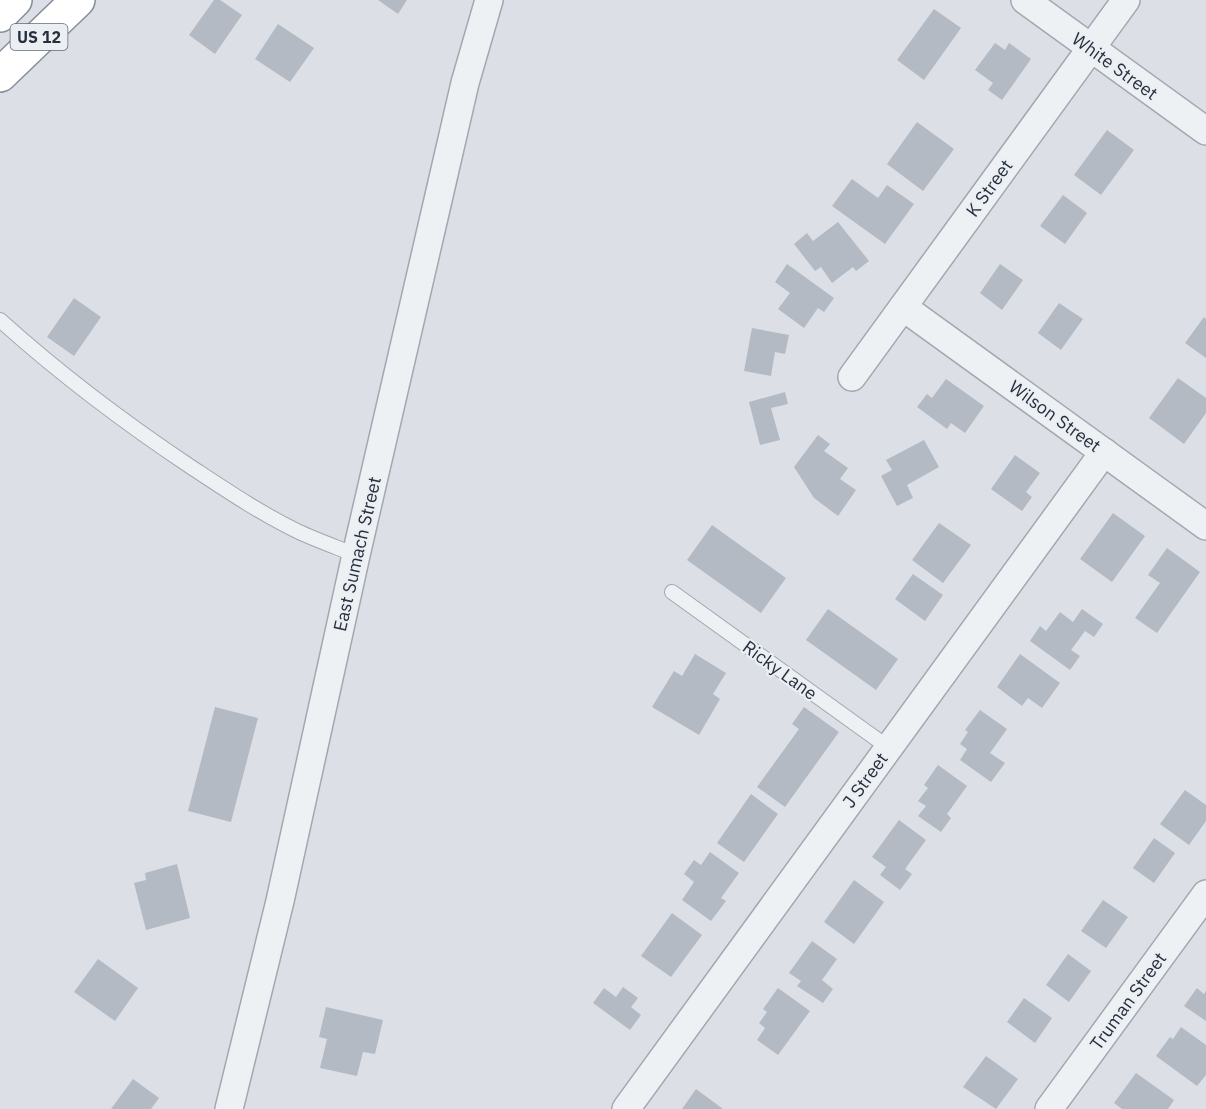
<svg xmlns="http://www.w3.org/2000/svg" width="1206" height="1109" viewBox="0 0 1206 1109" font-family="'IBM Plex Sans',sans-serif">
<rect width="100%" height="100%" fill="#dce0e6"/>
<!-- building -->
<g fill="#b3bac3">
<polygon points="214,0 220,0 242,15 215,54 189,35"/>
<polygon points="378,0 407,0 398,14"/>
<polygon points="934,9 961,28 924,80 897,60"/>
<polygon points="278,24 314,48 290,82 255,59"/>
<polygon points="995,43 1005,50 1009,43 1031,59 1002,100 988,90 993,83 975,70"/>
<polygon points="917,122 954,149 923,191 887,164"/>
<polygon points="1107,130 1134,150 1101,195 1074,175"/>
<polygon points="852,179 878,198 887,185 914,204 885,244 832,206"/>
<polygon points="1063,195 1087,213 1065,244 1040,226"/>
<polygon points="838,222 869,261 856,271 853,267 832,283 821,267 815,271 794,244 807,233 813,241"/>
<polygon points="787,264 834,298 824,312 818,308 804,328 778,309 790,293 775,282"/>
<polygon points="1000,264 1023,280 1002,310 980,293"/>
<polygon points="74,298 101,317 74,356 47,337"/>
<polygon points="1059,303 1083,319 1061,350 1038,333"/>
<polygon points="1204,317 1206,319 1206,358 1185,343"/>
<polygon points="752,328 789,335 785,354 775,352 771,376 744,371"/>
<polygon points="1178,378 1206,398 1206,413 1184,444 1149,418"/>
<polygon points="946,379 984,406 965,433 951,423 947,429 917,407 927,394 932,398"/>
<polygon points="785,392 788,404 771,408 780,440 760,445 749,402"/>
<polygon points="818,435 830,444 824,451 848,468 840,479 856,490 838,516 814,498 794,467"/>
<polygon points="924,440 939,467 907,485 913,498 897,506 881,476 892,470 886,460"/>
<polygon points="1015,455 1040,473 1026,492 1032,497 1022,511 991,489"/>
<polygon points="1113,513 1145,536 1112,582 1080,559"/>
<polygon points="939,523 971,545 943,583 912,560"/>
<polygon points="712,525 786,578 761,613 687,560"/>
<polygon points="1167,548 1200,572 1157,633 1135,618 1160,583 1148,575"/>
<polygon points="913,574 943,595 925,621 895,599"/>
<polygon points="828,609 898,659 876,690 806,640"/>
<polygon points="1082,609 1103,624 1094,637 1085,631 1071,650 1080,656 1070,670 1030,641 1040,626 1046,631 1060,612 1073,622"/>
<polygon points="695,654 726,673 713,694 720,699 699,735 652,707 674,671 682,676"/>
<polygon points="1020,654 1060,683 1042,708 1028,698 1022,706 997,687"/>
<polygon points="215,707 258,718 231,822 188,811"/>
<polygon points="804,707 839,732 785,807 757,787 799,729 792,724"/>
<polygon points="980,710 1007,729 990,753 1005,763 991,782 960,760 967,749 960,744 968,732 965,730"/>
<polygon points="938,765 967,786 947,814 951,818 941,832 918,816 926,806 918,801 928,788 924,785"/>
<polygon points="1185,790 1206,805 1206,821 1189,845 1160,824"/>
<polygon points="751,794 778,814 744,862 717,843"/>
<polygon points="899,820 926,840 905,869 912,874 900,890 880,875 886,867 872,857"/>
<polygon points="1154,838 1175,853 1154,883 1133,868"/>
<polygon points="710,852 739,873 721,898 726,901 711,921 682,900 694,882 684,874 694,860 701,865"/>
<polygon points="177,864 190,918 146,930 134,883 146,880 145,873"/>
<polygon points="854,880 884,902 854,944 824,922"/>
<polygon points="1103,900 1128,917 1106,948 1081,931"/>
<polygon points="672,913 702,935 671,977 641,956"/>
<polygon points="812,941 837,959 822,980 833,989 823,1003 797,986 801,981 789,973"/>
<polygon points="1068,954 1091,971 1069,1002 1046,985"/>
<polygon points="98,959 138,988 115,1021 74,992"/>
<polygon points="623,987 638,998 631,1007 641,1015 630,1030 593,1003 604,988 616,997"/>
<polygon points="778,988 810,1011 778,1055 757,1040 765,1028 759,1023 767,1012 763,1009"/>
<polygon points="1197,988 1204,994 1206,991 1206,1021 1184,1006"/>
<polygon points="1024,998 1052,1018 1035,1043 1007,1022"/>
<polygon points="326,1007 383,1020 375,1054 363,1052 357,1076 320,1068 327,1039 319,1037"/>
<polygon points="1181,1027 1206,1045 1206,1075 1197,1086 1156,1056 1170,1037 1173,1039"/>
<polygon points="986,1056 1018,1079 996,1109 963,1087"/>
<polygon points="1136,1073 1174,1100 1168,1109 1122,1109 1114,1103"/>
<polygon points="133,1079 159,1098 151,1109 111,1109"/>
<polygon points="696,1089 723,1109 682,1109"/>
</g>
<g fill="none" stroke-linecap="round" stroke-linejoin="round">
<!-- service casing -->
<g stroke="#a2a7b0" stroke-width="16">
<g id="service">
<path d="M0 320C60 374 125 423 191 467 226 490 260 513 297 531 316 540 336 547 356 555"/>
<polyline points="672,592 889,748"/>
</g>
</g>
<!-- minor casing -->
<g stroke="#a2a7b0" stroke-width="30">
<g id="minor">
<polyline points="1025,0 1206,131"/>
<polyline points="903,307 1206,526"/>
<polyline points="852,377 1126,0"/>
<polyline points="229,1109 280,901 356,555 438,200 465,83 489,0"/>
<polyline points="626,1109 1104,452"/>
<polyline points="1049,1109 1206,894"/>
</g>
</g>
<!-- trunk casing -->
<g stroke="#838f9c" stroke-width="36">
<g id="trunk">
<polyline points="0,15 15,0"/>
<polyline points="0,75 78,0"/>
</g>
</g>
<!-- service -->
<use href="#service" stroke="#eef1f4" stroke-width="14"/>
<!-- minor -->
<use href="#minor" stroke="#eef1f4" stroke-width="27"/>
<!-- trunk -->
<use href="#trunk" stroke="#fff" stroke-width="33"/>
</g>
<g text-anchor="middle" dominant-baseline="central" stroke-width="4.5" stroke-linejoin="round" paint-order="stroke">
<!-- shield labels -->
<rect fill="#ebeff4" stroke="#616973" stroke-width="1.5" x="10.5" y="24" width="57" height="26" rx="4.5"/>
<g font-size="16" font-weight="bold" fill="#262f3c">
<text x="39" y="37">US 12</text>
</g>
<!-- street labels -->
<g font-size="18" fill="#262f3c" stroke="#ebeff4">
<text transform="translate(1115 66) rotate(36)">White Street</text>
<text transform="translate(989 188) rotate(-54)">K Street</text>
<text transform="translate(1055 416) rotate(36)">Wilson Street</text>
<text transform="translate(357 554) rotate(-77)">East Sumach Street</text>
<text transform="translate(780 670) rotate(36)">Ricky Lane</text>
<text transform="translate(865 780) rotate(-54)">J Street</text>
<text transform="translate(1128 1001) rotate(-54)">Truman Street</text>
</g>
</g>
</svg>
